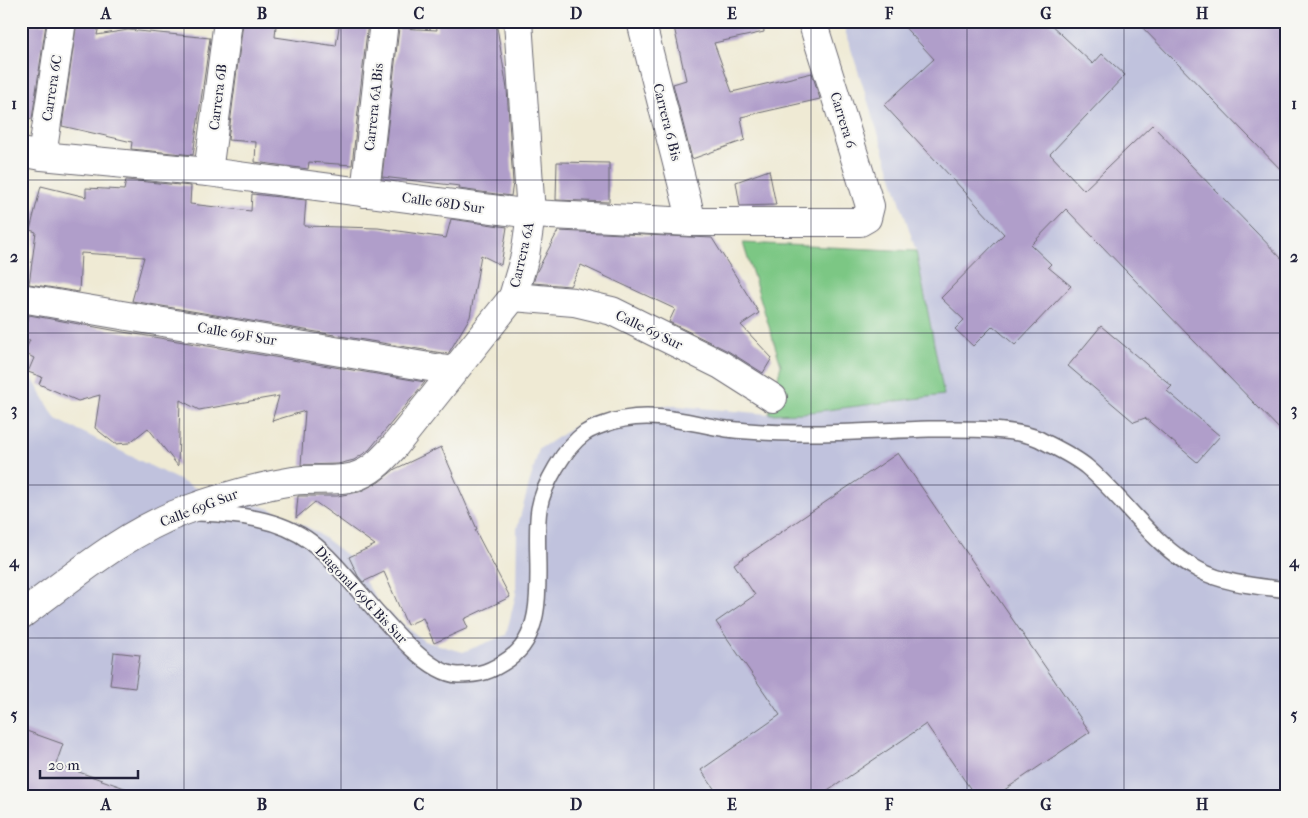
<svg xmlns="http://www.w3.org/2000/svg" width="1308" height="818" viewBox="0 0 1308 818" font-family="'IM FELL French Canon',serif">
<rect width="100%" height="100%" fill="#f6f6f2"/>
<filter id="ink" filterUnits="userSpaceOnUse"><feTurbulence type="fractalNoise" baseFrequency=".02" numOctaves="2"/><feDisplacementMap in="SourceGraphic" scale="10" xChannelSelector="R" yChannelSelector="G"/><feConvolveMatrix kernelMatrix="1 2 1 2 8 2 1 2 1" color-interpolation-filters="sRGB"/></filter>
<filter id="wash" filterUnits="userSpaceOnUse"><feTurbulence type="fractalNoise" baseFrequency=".0096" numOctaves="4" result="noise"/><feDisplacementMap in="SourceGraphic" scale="20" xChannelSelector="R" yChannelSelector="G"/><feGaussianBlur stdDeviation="1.12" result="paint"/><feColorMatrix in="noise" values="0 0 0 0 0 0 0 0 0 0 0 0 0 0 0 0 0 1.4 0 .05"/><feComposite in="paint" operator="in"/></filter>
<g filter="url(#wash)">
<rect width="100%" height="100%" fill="#efead4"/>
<!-- industrial -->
<polygon fill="#c0c2dd" points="842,21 1287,21 1287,797 21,797 21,359 56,419 193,487 271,509 315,531 349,557 382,607 424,641 463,652 506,635 516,594 517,528 539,449 591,416 667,405 769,414 803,413 944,395 916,251"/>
<!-- green -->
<polygon fill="#7cc784" stroke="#4f7460" points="743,243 916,251 944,395 803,413 769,414 781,365"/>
<g id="blocks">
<!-- building -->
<g fill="#b09eca">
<polygon points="77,21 100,21 97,35 128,30 210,38 193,155 131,149 132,142 62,126"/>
<polygon points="340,21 368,22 352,165 309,162 308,169 255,162 256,142 228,140 243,23 276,26 275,37 336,46"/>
<polygon points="436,21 496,21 507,89 513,183 511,196 459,189 460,186 382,177 399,28 437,30"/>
<polygon points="700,21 763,21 764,32 714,43 732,92 812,73 820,99 741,117 745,140 692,159 673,84 686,80 674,27"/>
<polygon points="899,21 1047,21 1093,64 1102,54 1125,75 1050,154 1084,190 1152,125 1287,264 1287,437 1066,209 1031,245 1051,264 1048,267 1071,286 1015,345 993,326 973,346 955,329 964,320 941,298 1004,234 884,105 934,59"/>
<polygon points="1136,21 1276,21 1287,32 1287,176"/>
<polygon points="46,24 32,119 21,117 21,25"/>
<polygon points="557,162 609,163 609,202 556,200"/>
<polygon points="769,170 776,205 740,206 736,182"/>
<polygon points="126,180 191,186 190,204 251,211 252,194 306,200 304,226 378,228 446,238 451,219 507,227 501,265 481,255 470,317 448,354 132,301 144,257 81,253 79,292 29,284 36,232 30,230 41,186 86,197 86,188 124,190"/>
<polygon points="558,231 712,238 759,313 741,325 772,358 763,373 728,351 669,322 675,309 581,265 570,286 533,283 537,271"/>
<polygon points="29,315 123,332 425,382 369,450 354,460 338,464 301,465 305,411 272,421 279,396 199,410 180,400 178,466 148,428 129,443 115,444 95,428 100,395 78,401 39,384 42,377 28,372 34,358 24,353 30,340 24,339"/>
<polygon points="1101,326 1172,386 1167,391 1220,436 1197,462 1145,418 1134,422 1068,366"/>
<polygon points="441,447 477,529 475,530 510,597 464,619 468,628 434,643 423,618 407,625 384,572 363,582 358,576 349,557 375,545 315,502 296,518 298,496 337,496 359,492 379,482 395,469"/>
<polygon points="898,453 1090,732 994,797 976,797 926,724 819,797 720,797 701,770 780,715 716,622 755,595 734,564"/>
<polygon points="114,652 140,655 135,688 110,685"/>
<polygon points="21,729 63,744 56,764 139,793 138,797 21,797"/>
</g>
</g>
</g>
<g filter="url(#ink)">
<use href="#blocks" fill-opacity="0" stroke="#6a6871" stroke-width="1"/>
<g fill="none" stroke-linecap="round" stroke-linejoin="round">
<!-- service casing -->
<g stroke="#6a6871" stroke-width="18">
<path id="service" d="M198 513C236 514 279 518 311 542 350 570 413 673 458 675 481 675 490 672 509 659 553 629 532 555 539 509 543 485 565 447 585 433 594 427 613 421 624 419 659 412 693 424 727 429 793 437 862 431 929 429 959 429 1012 427 1039 439 1054 447 1074 456 1087 467 1125 499 1154 547 1199 570 1225 584 1258 586 1287 590"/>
</g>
<!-- minor casing -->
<g stroke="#6a6871" stroke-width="30">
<g id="minor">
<polyline points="641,21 692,222"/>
<polyline points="21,152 42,156 208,172 531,214 692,222 860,222 867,218 870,206 812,21"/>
<polyline points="42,156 62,21"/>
<polyline points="208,172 228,21"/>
<polyline points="365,193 384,21"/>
<polyline points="513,297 574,302 612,311 721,365 773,398"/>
<polyline points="21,298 453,371"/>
<path d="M21 615C72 578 124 533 184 511 219 498 256 487 293 481 313 478 335 482 354 477 371 472 381 461 393 448L513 297 525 256 531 214 518 21"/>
</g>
</g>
<!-- service -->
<use href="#service" stroke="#fff" stroke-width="15"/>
<!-- minor -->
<use href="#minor" stroke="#fff" stroke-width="28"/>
</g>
</g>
<!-- grid -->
<path fill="none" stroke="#22223b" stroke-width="1" stroke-opacity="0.55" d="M184 21V797M341 21V797M497 21V797M654 21V797M811 21V797M967 21V797M1124 21V797M21 180H1287M21 333H1287M21 485H1287M21 638H1287"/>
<g text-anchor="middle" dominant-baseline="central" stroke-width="4" stroke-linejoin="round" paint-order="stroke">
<!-- street labels -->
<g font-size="14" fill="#22223b" stroke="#f6f6f2">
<text transform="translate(52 88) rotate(-81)">Carrera 6C</text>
<text transform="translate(218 97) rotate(-83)">Carrera 6B</text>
<text transform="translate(374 107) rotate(-84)">Carrera 6A Bis</text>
<text transform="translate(843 120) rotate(73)">Carrera 6</text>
<text transform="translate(667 122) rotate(76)">Carrera 6 Bis</text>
<text transform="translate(443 203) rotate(8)">Calle 68D Sur</text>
<text transform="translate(522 255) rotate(-77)">Carrera 6A</text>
<text transform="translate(649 330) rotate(26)">Calle 69 Sur</text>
<text transform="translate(237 334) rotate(10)">Calle 69F Sur</text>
<text transform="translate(199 508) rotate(-21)">Calle 69G Sur</text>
<text transform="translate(361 595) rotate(47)">Diagonal 69G Bis Sur</text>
</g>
</g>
<!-- margin -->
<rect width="1308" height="818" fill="none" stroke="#f6f6f2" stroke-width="55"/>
<!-- scale -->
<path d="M40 770v8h98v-8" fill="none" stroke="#22223b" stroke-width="2.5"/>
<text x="48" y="770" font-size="15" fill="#22223b" stroke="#f6f6f2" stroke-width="4" paint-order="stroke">20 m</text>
<rect x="28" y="28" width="1252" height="762" fill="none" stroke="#22223b" stroke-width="2"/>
<g font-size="16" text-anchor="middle" font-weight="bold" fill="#22223b">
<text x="106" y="19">A</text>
<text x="262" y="19">B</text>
<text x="419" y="19">C</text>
<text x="576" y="19">D</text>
<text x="732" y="19">E</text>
<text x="889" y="19">F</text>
<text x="1046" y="19">G</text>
<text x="1202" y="19">H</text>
<text x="14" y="109">1</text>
<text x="1294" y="109">1</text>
<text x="14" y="262">2</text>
<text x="1294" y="262">2</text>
<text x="14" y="415">3</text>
<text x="1294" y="415">3</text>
<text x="14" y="567">4</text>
<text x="1294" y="567">4</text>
<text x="14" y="720">5</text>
<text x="1294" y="720">5</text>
<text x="106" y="810">A</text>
<text x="262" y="810">B</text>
<text x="419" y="810">C</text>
<text x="576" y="810">D</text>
<text x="732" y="810">E</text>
<text x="889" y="810">F</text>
<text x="1046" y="810">G</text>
<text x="1202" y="810">H</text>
</g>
</svg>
